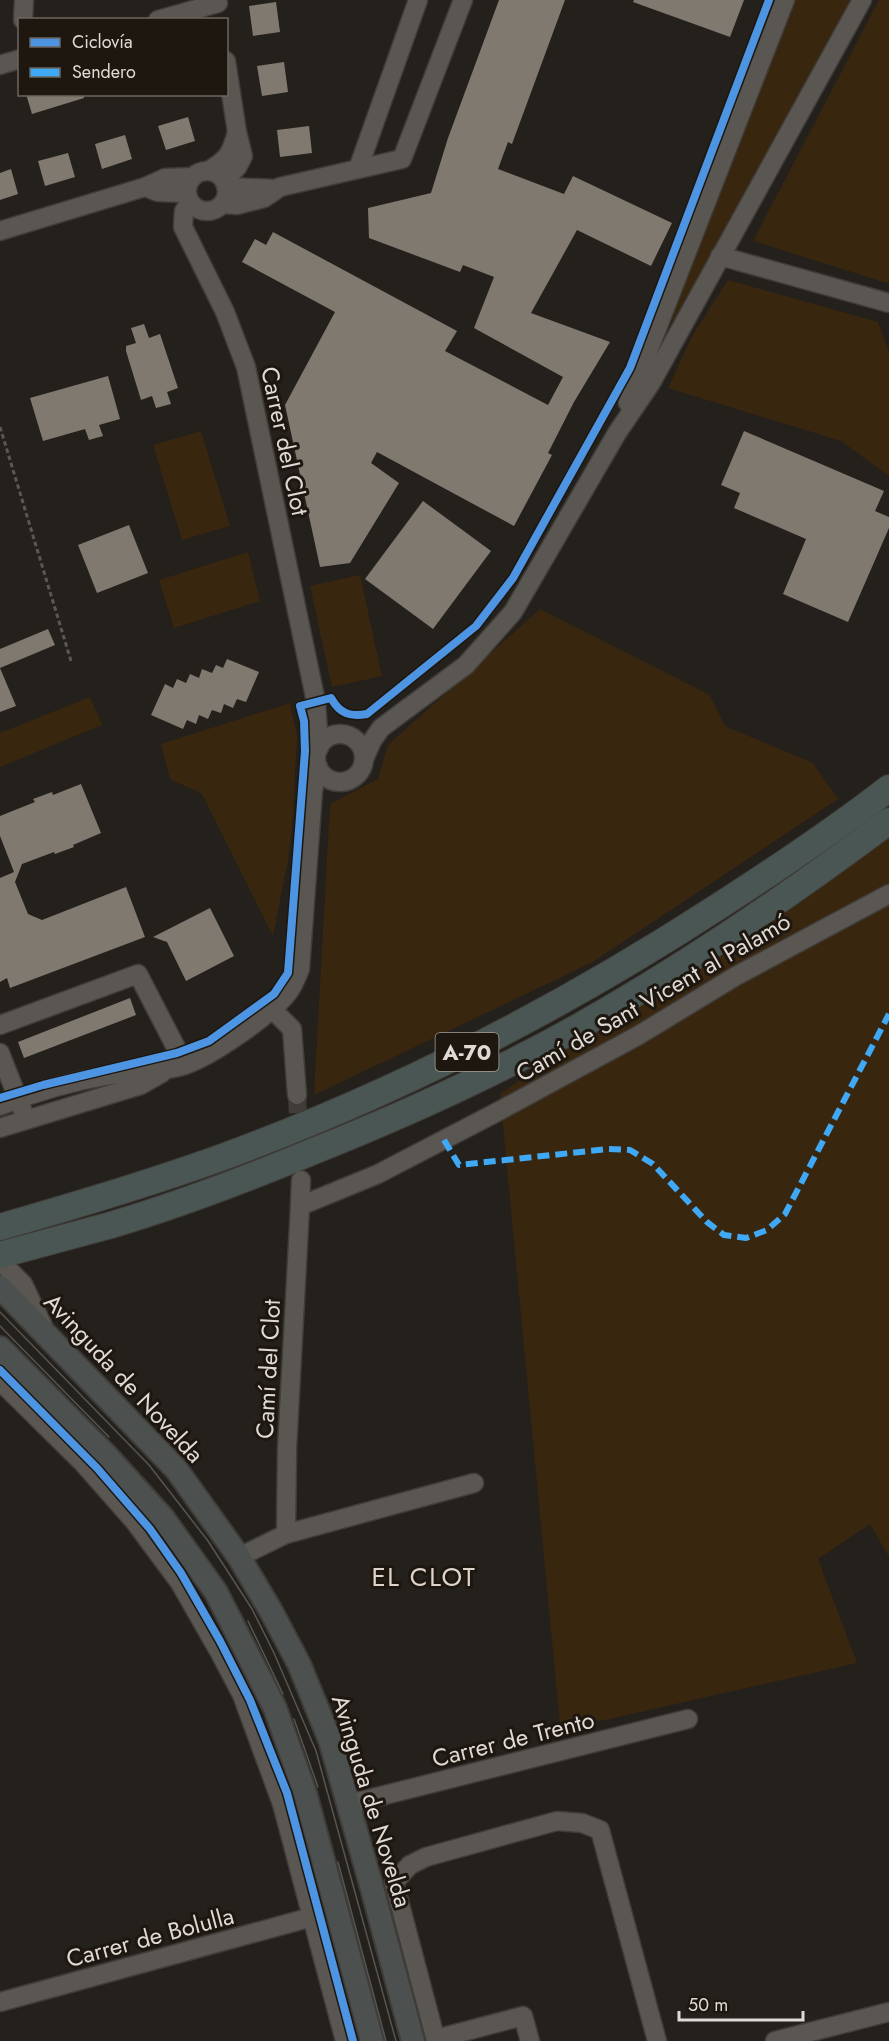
<svg xmlns="http://www.w3.org/2000/svg" width="889" height="2041" viewBox="0 0 889 2041" font-family="Jost,sans-serif">
<rect width="100%" height="100%" fill="#24201c"/>
<!-- green -->
<g fill="#39260f">
<polygon points="785,0 856,0 669,329"/>
<polygon points="879,0 889,0 889,282 887,283 753,241"/>
<polygon points="728,280 878,322 889,352 889,476 841,441 668,388 692,336"/>
<polygon points="201,431 230,526 182,540 153,445"/>
<polygon points="248,552 260,601 174,628 159,580"/>
<polygon points="360,575 382,676 332,687 310,586"/>
<polygon points="540,609 710,695 725,726 813,763 838,799 591,963 314,1095 330,804 378,779 388,745"/>
<polygon points="90,697 102,725 0,767 0,733"/>
<polygon points="290,703 297,737 292,829 288,860 273,936 202,794 170,779 161,744"/>
<polygon points="889,822 889,1557 870,1524 818,1559 857,1663 605,1720 560,1725 500,1094"/>
</g>
<!-- building -->
<g fill="#807970">
<polygon points="499,0 565,0 512,144 508,142 498,169 564,194 573,176 672,223 651,266 577,230 531,313 610,342 574,402 548,453 552,455 514,526 377,452 371,463 399,483 350,563 320,567 285,405 335,312 242,262 255,239 266,245 273,232 457,331 445,351 548,405 563,377 474,328 494,277 463,265 460,272 369,238 368,208 431,193 448,138"/>
<polygon points="634,0 744,0 730,37 633,2"/>
<polygon points="276,2 280,32 253,36 249,6"/>
<polygon points="284,62 288,92 262,96 257,66"/>
<polygon points="26,94 84,94 84,98 32,114"/>
<polygon points="188,117 195,141 166,150 158,126"/>
<polygon points="309,126 312,153 280,157 277,130"/>
<polygon points="125,135 132,159 102,169 95,144"/>
<polygon points="68,153 75,177 45,186 38,161"/>
<polygon points="11,169 18,194 0,200 0,173"/>
<polygon points="144,324 149,338 160,334 178,388 167,392 171,404 156,408 152,396 141,400 126,351 126,346 136,343 131,328"/>
<polygon points="108,376 120,419 99,425 103,436 89,440 85,429 43,441 30,398"/>
<polygon points="744,431 884,491 875,511 889,517 889,528 848,622 783,594 806,539 734,508 740,493 721,485"/>
<polygon points="423,501 491,551 433,629 365,579"/>
<polygon points="129,525 148,573 97,593 78,545"/>
<polygon points="48,629 55,645 0,668 0,649"/>
<polygon points="227,659 259,672 246,702 237,699 233,708 224,704 221,713 212,710 208,719 199,715 196,724 187,720 183,729 151,715 165,684 173,688 177,679 186,683 190,674 199,678 202,669 212,673 216,665 223,668"/>
<polygon points="0,668 16,706 0,712"/>
<polygon points="81,784 101,833 73,845 74,847 55,854 54,852 22,864 15,882 28,914 42,920 126,887 145,937 10,988 7,978 0,982 0,878 14,872 0,836 0,816 35,802 33,799 52,792 53,795"/>
<polygon points="210,908 234,956 186,981 167,942 153,937"/>
<polygon points="130,998 136,1015 24,1058 18,1042"/>
</g>
<g fill="none" stroke-linecap="round" stroke-linejoin="round">
<!-- minor-tunnel -->
<polyline stroke="#403c38" stroke-width="18" stroke-dasharray="18 9" stroke-linecap="butt" points="297,1095 299,1139"/>
<!-- minor casing -->
<g stroke="#3f3c39" stroke-width="21">
<g id="minor">
<polyline points="23,20 24,0"/>
<polyline points="158,20 218,3"/>
<polyline points="0,65 20,59"/>
<polyline points="358,169 418,0"/>
<path d="M208 171C228 159 231 154 237 132"/>
<circle cx="207" cy="191" r="20"/>
<polyline points="224,181 238,166 243,156 237,132 226,61"/>
<polyline points="145,187 158,192 187,193"/>
<polyline points="226,187 276,189"/>
<polyline points="190,202 184,211 183,227 225,312 246,367 316,702 319,748"/>
<polyline points="222,204 237,205 264,198 280,187 402,159 463,0"/>
<polyline points="0,231 145,187 165,178 193,177"/>
<polyline points="720,256 889,303"/>
<polyline points="628,403 785,0"/>
<circle cx="340" cy="758" r="24"/>
<polyline points="364,759 372,741 381,728 466,665 513,612 617,433 651,383 862,0"/>
<polyline points="272,1009 292,1029 297,1095"/>
<polyline points="0,1025 138,974 185,1065"/>
<polyline points="0,1053 22,1109"/>
<path d="M0 1106C35 1092 73 1081 110 1075 134 1072 159 1073 182 1066 211 1057 273 1014 290 990 294 984 297 976 300 969L313 791 318 767"/>
<polyline points="0,1128 141,1085 162,1073"/>
<polyline points="301,1180 300,1206 378,1174 499,1111 639,1035 736,976 889,894"/>
<polyline points="0,1261 23,1284 43,1326"/>
<polyline points="0,1381 83,1463 134,1521 180,1583 220,1653 242,1695 282,1804 345,2041"/>
<polyline points="286,1534 287,1449 300,1206"/>
<polyline points="239,1557 286,1534 474,1483"/>
<polyline points="349,1804 688,1719"/>
<polyline points="0,2002 312,1917"/>
<polyline points="436,2039 523,2016 530,2041"/>
<polyline points="436,2041 394,1882 410,1865 426,1857 557,1821 582,1823 600,1830 657,2041"/>
<polyline points="775,2041 889,2012"/>
</g>
</g>
<!-- major casing -->
<g stroke="#3f3c39" stroke-width="26">
<g id="major">
<polyline points="0,1287 176,1469 239,1557 271,1611 299,1664 330,1740 372,1888 413,2041"/>
<polyline points="0,1348 107,1456 163,1518 216,1592 275,1708 305,1793 372,2041"/>
</g>
</g>
<!-- highway casing -->
<g stroke="#3f3c39" stroke-width="28">
<g id="highway">
<path d="M0 1227C74 1206 148 1184 220 1158 395 1094 560 1009 716 908 775 870 834 831 889 788"/>
<path d="M0 1255C37 1245 74 1235 111 1225 178 1205 244 1180 309 1153 402 1116 493 1075 580 1026 688 965 790 895 889 821"/>
</g>
</g>
<!-- path -->
<polyline stroke="#5a5856" stroke-width="3" stroke-dasharray="4.5 3" stroke-linecap="butt" points="0,427 71,661"/>
<!-- minor -->
<use href="#minor" stroke="#5a5753" stroke-width="18"/>
<!-- major -->
<use href="#major" stroke="#4c514f" stroke-width="22"/>
<!-- highway -->
<use href="#highway" stroke="#4a5653" stroke-width="26"/>
<!-- tram -->
<g stroke="#575552" stroke-width="1.5">
<polyline points="0,1312 149,1465 208,1541 252,1609 274,1653 316,1751 396,2041"/>
<polyline points="0,1326 109,1437"/>
<polyline points="248,1621 283,1694"/>
<polyline points="294,1719 318,1787"/>
<polyline points="338,1862 386,2041"/>
</g>
<!-- quiet -->
<polyline stroke="#3fa9f5" stroke-width="6" stroke-dasharray="12 6" stroke-linecap="butt" points="444,1140 459,1165 608,1149 630,1150 653,1164 707,1222 724,1235 746,1238 767,1230 785,1214 889,1014"/>
<!-- cycleway casing -->
<g stroke="#1d1710" stroke-width="11">
<g id="cycleway">
<path d="M0 1098 43 1085 177 1053 209 1041 274 994 288 973 305 751 304 721 300 706 331 698C340 714 350 717 367 714L476 626 513 578 630 368 769 0"/>
<polyline points="0,1370 97,1468 150,1529 181,1573 220,1641 250,1700 287,1793 353,2041"/>
</g>
</g>
<!-- cycleway -->
<use href="#cycleway" stroke="#4d94e3" stroke-width="8"/>
</g>
<g text-anchor="middle" dominant-baseline="central" stroke-width="6" stroke-linejoin="round" paint-order="stroke">
<!-- shield labels -->
<rect fill="#1d1710" stroke="#a5a09a" stroke-width="1.5" x="435.5" y="1033" width="63" height="38" rx="4.5"/>
<g font-size="22" font-weight="bold" fill="#dfdad5">
<text x="467" y="1052">A-70</text>
</g>
<!-- street labels -->
<g font-size="24" fill="#dfdad5" stroke="#1d1710">
<text transform="translate(285 441) rotate(78)">Carrer del Clot</text>
<text transform="translate(653 997) rotate(-30)">Camí de Sant Vicent al Palamó</text>
<text transform="translate(268 1369) rotate(-87)">Camí del Clot</text>
<text transform="translate(124 1378) rotate(47)">Avinguda de Novelda</text>
<text transform="translate(513 1739) rotate(-14)">Carrer de Trento</text>
<text transform="translate(372 1801) rotate(73)">Avinguda de Novelda</text>
<text transform="translate(150 1937) rotate(-15)">Carrer de Bolulla</text>
</g>
<!-- neighbourhood labels -->
<g font-size="26" letter-spacing="1.5" fill="#ded4cb" stroke="#1d1710">
<text x="424" y="1577">EL CLOT</text>
</g>
</g>
<!-- legend -->
<rect x="18" y="18" width="210" height="78" fill="#1d1710" stroke="#6b655f" stroke-width="1.5"/>
<rect x="30" y="38" width="30" height="9" fill="#4d94e3" stroke="#6b655f" stroke-width="1.5"/>
<text x="72" y="48" font-size="18" fill="#dfdad5">Ciclovía</text>
<rect x="30" y="68" width="30" height="9" fill="#3fa9f5" stroke="#6b655f" stroke-width="1.5"/>
<text x="72" y="78" font-size="18" fill="#dfdad5">Sendero</text>
<!-- scale -->
<path d="M679 2011v9h124v-9" fill="none" stroke="#dfdad5" stroke-width="3"/>
<text x="688" y="2011" font-size="18" fill="#dfdad5" stroke="#1d1710" stroke-width="4.5" paint-order="stroke">50 m</text>
</svg>
